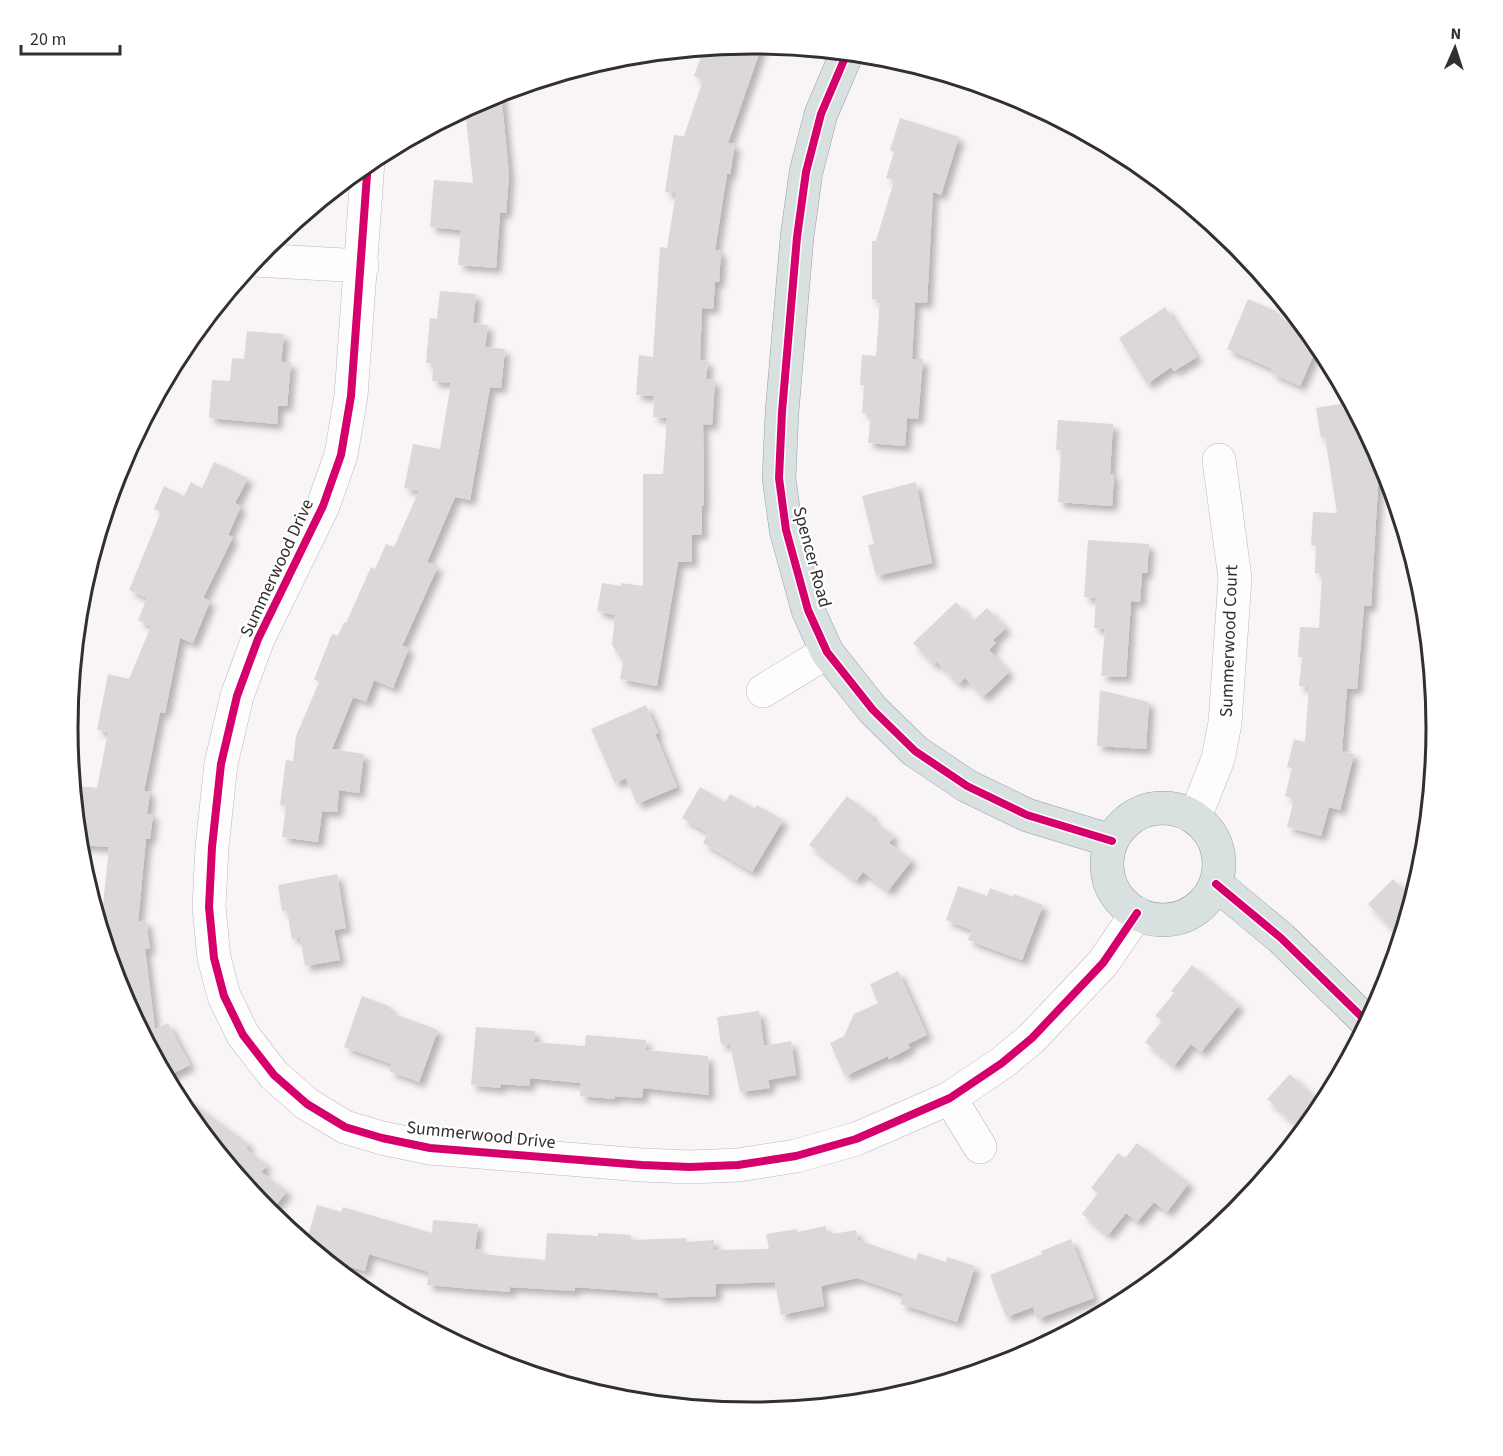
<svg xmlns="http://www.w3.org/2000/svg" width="1503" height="1456" viewBox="0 0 1503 1456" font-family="'Source Sans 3',sans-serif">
<defs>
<filter id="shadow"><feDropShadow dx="5.5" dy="5.5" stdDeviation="3" flood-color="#0004"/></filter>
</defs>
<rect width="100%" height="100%" fill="#f9f4f7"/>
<!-- building -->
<g fill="#dcd8da" filter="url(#shadow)">
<polygon points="752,44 762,45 728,143 735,144 730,174 727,174 715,250 721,251 719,282 715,282 713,309 702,308 700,360 708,361 706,379 715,380 712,425 703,424 704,505 702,506 702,534 692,535 692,562 678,562 657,686 620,679 623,662 612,645 615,615 597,611 602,583 621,586 621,583 643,586 643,474 663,474 667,418 653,417 654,396 636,395 639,355 653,357 660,247 667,248 676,193 665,192 674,135 684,136 703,80 694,76 704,48"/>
<polygon points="501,92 509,175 506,213 500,212 496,268 458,265 461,230 430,227 434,180 473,183 465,109 490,95"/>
<polygon points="900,118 959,137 941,195 933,192 927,303 915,302 912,359 923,359 918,419 907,418 905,446 868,443 871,414 862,413 864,385 860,385 862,355 876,356 880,300 872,299 872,241 876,241 894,181 886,178 894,152 890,150"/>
<polygon points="440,291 476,294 473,323 488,325 485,347 505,349 501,388 490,387 470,500 455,497 427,562 438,566 402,646 409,648 393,688 374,680 366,702 353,697 332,749 364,754 359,793 339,790 337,812 322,811 318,842 282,837 286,806 280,805 286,760 293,761 296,736 319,682 314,679 332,634 338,636 344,622 346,623 371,567 375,569 386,544 394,547 419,491 404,488 413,444 440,449 451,383 432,381 434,364 426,363 430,318 437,319"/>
<polygon points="1248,299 1276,311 1274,315 1305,329 1318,345 1300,386 1271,373 1273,369 1227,349"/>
<polygon points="1165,307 1197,357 1174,371 1171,367 1147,384 1119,338"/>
<polygon points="247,331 284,334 281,362 291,362 287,406 278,406 277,424 209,418 212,380 230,381 232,358 244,359"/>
<polygon points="1350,402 1384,466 1389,484 1378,486 1371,606 1364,606 1357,689 1347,689 1342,751 1354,754 1340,810 1329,807 1321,836 1287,827 1294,799 1285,796 1292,768 1287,767 1294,739 1305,742 1309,687 1299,686 1302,657 1298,657 1300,627 1319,628 1322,573 1315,573 1316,545 1311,545 1313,512 1337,513 1325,437 1321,438 1316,408"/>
<polygon points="1058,420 1113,424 1110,474 1114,475 1112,506 1058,502 1061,450 1056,450"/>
<polygon points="214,462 248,478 235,503 241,506 228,535 233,537 203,598 210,601 193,643 180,638 165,713 160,712 144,791 150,792 147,814 153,814 150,839 146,839 138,922 146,920 150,949 145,949 155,1029 168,1023 190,1065 166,1077 119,990 94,906 103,905 109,847 79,845 76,819 79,786 97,788 108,732 97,730 108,674 129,679 151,626 138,620 147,598 129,590 161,512 154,509 164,486 184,496 191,482 202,488"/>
<polygon points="916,482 932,563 876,576 868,545 874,544 862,496"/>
<polygon points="1088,540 1149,544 1147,573 1142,573 1140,602 1131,601 1126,677 1101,676 1105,629 1094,628 1096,598 1084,597"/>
<polygon points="956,602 973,621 987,608 1006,628 993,640 996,643 989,650 1009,672 983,697 965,678 958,684 937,662 934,665 913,643"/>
<polygon points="1100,690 1149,702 1146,749 1097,746"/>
<polygon points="646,705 658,733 655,734 677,787 637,804 626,778 615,783 591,729"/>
<polygon points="700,787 725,802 730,794 755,809 757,805 783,820 752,872 703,843 708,833 682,818"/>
<polygon points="847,796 873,816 871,819 894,836 889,843 912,860 888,891 863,872 856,881 809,845"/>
<polygon points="337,874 346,928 334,930 340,960 305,966 300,937 292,939 287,910 282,911 278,885"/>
<polygon points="1393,879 1412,898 1400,937 1368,904"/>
<polygon points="958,886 987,896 990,888 1013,897 1014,894 1043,905 1022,960 968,940 972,930 946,920"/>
<polygon points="1192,965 1239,1005 1201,1052 1191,1044 1174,1066 1145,1042 1162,1021 1155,1016 1174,993 1171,991"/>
<polygon points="898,971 927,1035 908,1044 910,1048 889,1059 888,1056 845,1076 830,1043 844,1036 854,1014 878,1003 870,984"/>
<polygon points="362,996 391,1007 389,1012 438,1030 419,1082 389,1071 392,1064 344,1047"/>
<polygon points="759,1011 764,1046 791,1041 796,1075 768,1080 770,1088 740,1092 730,1044 721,1045 717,1017"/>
<polygon points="476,1027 535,1031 534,1042 585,1046 586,1035 646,1040 645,1050 708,1056 709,1095 643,1088 642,1098 615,1096 615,1099 580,1096 581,1083 530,1078 529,1086 501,1084 500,1088 471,1085"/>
<polygon points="1290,1074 1322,1105 1302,1131 1267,1099"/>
<polygon points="186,1098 249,1144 246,1149 267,1165 261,1172 287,1191 269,1214 182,1108 180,1104"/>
<polygon points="1137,1143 1189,1183 1167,1212 1154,1202 1137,1222 1126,1213 1108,1235 1082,1214 1098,1193 1091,1188 1118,1153 1125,1158"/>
<polygon points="317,1205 341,1212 343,1207 432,1233 433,1220 478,1224 475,1249 482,1250 481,1254 545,1260 547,1233 598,1236 598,1233 631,1235 631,1240 686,1238 686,1242 714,1240 714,1250 769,1249 766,1234 797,1229 797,1232 826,1226 827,1235 856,1230 858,1240 916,1260 918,1253 946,1262 947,1257 975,1266 957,1322 900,1304 904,1294 857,1278 821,1286 824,1306 781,1315 775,1282 716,1284 716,1296 658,1298 658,1293 575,1287 575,1291 510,1287 510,1292 427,1285 429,1272 369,1254 365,1271 351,1267 348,1278 306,1243"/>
<polygon points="1071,1239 1094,1298 1037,1319 1033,1307 1006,1317 990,1275 1042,1254 1041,1251"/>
</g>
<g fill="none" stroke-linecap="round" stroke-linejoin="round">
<!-- minor casing -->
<g stroke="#bcb8ba" stroke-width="34">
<g id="minor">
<polyline points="368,161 351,396 341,455 323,506 258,639 237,696 221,764 212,847 209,907 214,958 224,996 243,1035 274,1075 307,1104 345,1127 382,1138 430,1148 642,1165 690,1167 738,1165 796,1156 856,1139 950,1098 1002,1063 1032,1038 1103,963 1137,913"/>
<polyline points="255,260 362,266"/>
<polyline points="763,691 827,652"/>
<polyline points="1193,816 1201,802 1218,759 1225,723 1235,578 1219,460"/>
<polyline points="950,1098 980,1147"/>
</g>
</g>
<!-- major casing -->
<g stroke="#92a1a0" stroke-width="34">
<g id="major">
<polyline points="847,53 821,114 806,172 797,237 782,412 779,478 786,530 808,610 827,652 873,710 915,751 967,786 1027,815 1112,841"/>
<circle cx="1163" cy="864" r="56"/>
<polyline points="1216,884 1281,938 1367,1022"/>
</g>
</g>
<!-- minor -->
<use href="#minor" stroke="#fefdfe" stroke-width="33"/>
<!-- major -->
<use href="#major" stroke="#d8e1e0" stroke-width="33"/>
<!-- cycleway casing -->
<g stroke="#fff" stroke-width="11">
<g id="cycleway">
<polyline points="847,53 821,114 806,172 797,237 782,412 779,478 786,530 808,610 827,652 873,710 915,751 967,786 1027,815 1112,841"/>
<polyline points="368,161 351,396 341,455 323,506 258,639 237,696 221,764 212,847 209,907 214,958 224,996 243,1035 274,1075 307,1104 345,1127 382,1138 430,1148 642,1165 690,1167 738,1165 796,1156 856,1139 950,1098 1002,1063 1032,1038 1103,963 1137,913"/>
<polyline points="1216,884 1281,938 1367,1022"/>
</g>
</g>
<!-- cycleway -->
<use href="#cycleway" stroke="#d6006c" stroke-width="8"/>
</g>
<g text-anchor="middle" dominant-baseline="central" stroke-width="4.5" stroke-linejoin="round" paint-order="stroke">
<!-- street labels -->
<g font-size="18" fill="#322f31" stroke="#fff">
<text transform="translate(812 557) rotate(75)">Spencer Road</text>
<text transform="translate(277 568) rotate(-65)">Summerwood Drive</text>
<text transform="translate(1229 641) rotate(-88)">Summerwood Court</text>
<text transform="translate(481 1135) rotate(6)">Summerwood Drive</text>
</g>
</g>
<!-- crop -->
<path d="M0 0H1503V1456H0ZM78 728a674 674 0 1 1 1348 0a674 674 0 1 1-1348 0Z" fill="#fff" fill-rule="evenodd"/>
<path fill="none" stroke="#322f31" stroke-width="3" d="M78 728a674 674 0 1 1 1348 0a674 674 0 1 1-1348 0Z"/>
<!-- north arrow -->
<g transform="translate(1455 48) rotate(3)" stroke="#ffffff" stroke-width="4.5" paint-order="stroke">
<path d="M0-4.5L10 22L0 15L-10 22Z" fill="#322f31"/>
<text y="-9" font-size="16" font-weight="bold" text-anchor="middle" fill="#322f31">N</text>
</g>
<!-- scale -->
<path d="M21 45v9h99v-9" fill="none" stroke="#322f31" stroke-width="3"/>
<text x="30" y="45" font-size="18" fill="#322f31" stroke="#ffffff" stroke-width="4.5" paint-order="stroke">20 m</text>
</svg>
